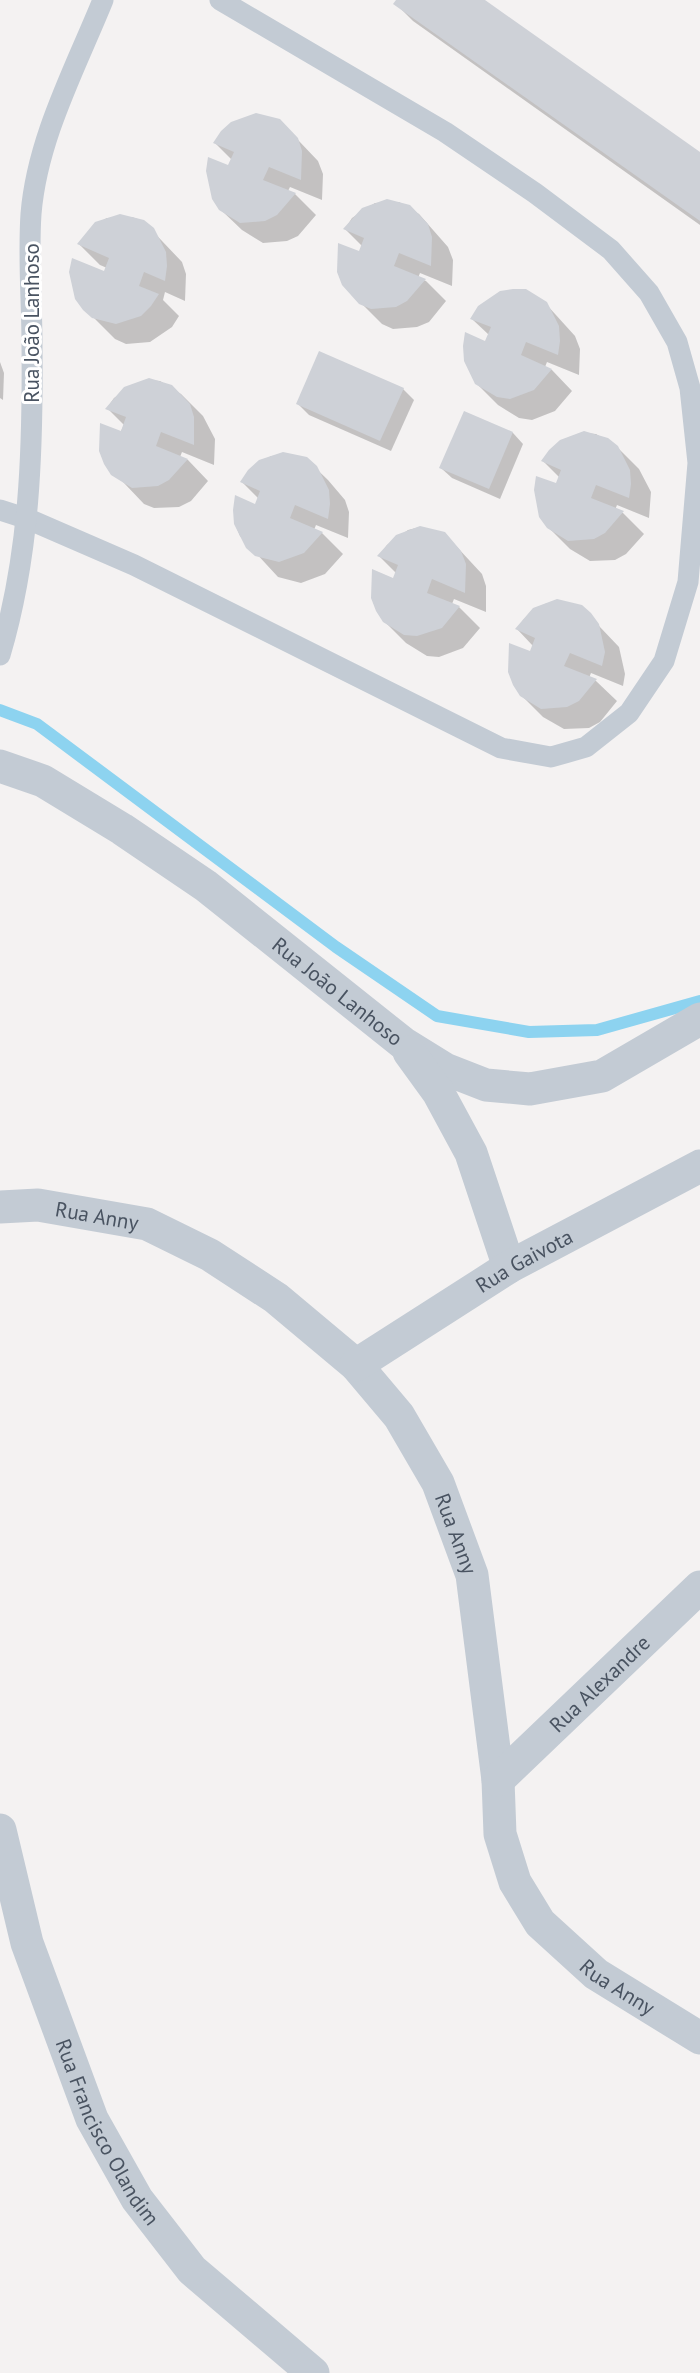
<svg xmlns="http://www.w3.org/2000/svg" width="700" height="2373" viewBox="0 0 700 2373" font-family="'PT Sans',sans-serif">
<rect width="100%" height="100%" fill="#f4f2f2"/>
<!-- shadow -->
<g fill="#0003">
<polygon points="397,0 482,0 700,154 700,225 413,21 395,3"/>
<polygon points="279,120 318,161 323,174 322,200 290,187 288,191 295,194 316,215 298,236 287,241 263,243 242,230 220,209 232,160 215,143"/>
<polygon points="399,202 419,214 448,247 453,260 452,286 420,273 418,278 426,281 446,301 429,322 417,327 393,329 382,324 360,302 360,253 362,246 345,229 352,218 375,203"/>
<polygon points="132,217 143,221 182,262 186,274 185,301 165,292 163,300 179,316 172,327 150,342 126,344 115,339 93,317 107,268 100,265 79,244 96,224 107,218"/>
<polygon points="546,304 575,336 580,349 579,375 547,362 545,367 552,370 572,391 555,411 532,420 519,418 498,405 477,384 489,335 472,319"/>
<polygon points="0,362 4,373 3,400 0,398"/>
<polygon points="149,380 160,381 181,394 203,416 215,439 214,465 182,452 180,457 188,460 208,481 191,501 179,507 154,508 144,504 105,463 124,425 107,408 114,398 137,383"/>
<polygon points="403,389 414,400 391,451 309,415 298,404"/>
<polygon points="464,413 513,433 523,444 500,499 452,478 441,468"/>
<polygon points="584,433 596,434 617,447 639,469 651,492 649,518 617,505 615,510 623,513 644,534 626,554 615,560 590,561 570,549 548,527 560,478 543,461"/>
<polygon points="295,455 306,459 328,480 345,500 349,512 348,538 316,525 314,530 322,533 343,554 325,574 301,583 278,577 240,536 235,524 256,506 259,499 242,482 249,471 271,456"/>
<polygon points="420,527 444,533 482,574 486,586 486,612 454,599 452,604 459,607 480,628 463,648 439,657 427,656 406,643 384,621 396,573 379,556 387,545 408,530"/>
<polygon points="558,601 581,607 619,647 625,674 623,686 591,673 589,678 596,681 617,701 600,722 589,728 564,729 543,717 521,695 533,646 517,629 524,619 545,604"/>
</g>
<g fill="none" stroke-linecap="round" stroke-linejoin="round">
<!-- stream -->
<polyline stroke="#8dd3f0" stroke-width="12" points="0,710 37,724 336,947 437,1016 529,1032 597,1030 700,1001"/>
</g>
<!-- building -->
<g fill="#ced1d7">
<polygon points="396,0 485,0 700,152 700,221 393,4"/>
<polygon points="256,113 280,119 298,138 302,151 301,180 269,167 263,180 296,193 277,215 265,221 240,223 219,210 212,199 206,171 208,157 228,165 234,152 213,143 221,131 231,122"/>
<polygon points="387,199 410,205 428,224 432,237 431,266 399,253 394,266 426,279 407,301 396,307 371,309 359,304 342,285 337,272 338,243 359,251 364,238 343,229 362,208"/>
<polygon points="120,214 144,220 154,228 166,252 167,266 165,281 144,272 139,286 159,294 151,306 141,316 116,324 92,318 83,310 75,299 69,272 72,258 104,271 109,258 77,244 95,222"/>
<polygon points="513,289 526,289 547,302 559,326 560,341 558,355 526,342 521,355 552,369 534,390 510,399 497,397 475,384 464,361 463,346 465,332 485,341 491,327 470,319 478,306 500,291"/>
<polygon points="319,351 404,388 380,441 296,404"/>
<polygon points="149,378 172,385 190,404 194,417 194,445 161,432 156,446 188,459 169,480 158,486 132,488 111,475 104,464 99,451 100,423 121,431 126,417 105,409 124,387"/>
<polygon points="464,411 513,432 489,489 439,468"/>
<polygon points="584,431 608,438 618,446 630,470 631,484 629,498 596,485 591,498 624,511 605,533 594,539 568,541 547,528 539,517 534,490 536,476 556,483 561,470 541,461 549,450 560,440"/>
<polygon points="283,452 307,457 317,466 329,490 330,504 328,519 295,505 290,518 323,532 304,553 279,562 255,556 246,548 234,524 233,510 235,495 255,504 260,491 240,482 248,470 259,460"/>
<polygon points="420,526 445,532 461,551 466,564 465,593 432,579 427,593 460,606 442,628 417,636 404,635 383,622 376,611 371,598 372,569 393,578 398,565 377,556 396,535"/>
<polygon points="557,599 582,605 591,613 599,624 605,652 602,666 570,653 564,666 597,679 579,701 567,707 541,709 520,696 513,685 508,672 509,643 530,651 535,638 515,629 533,608"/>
</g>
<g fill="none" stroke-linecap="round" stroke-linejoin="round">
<!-- service -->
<g stroke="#c3cbd4" stroke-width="21">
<polyline points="0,510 28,519 134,565 501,748 551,757 586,747 629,713 664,661 688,582 698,463 690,388 677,342 649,293 611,250 535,193 445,132 220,0"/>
<path d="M0 655C30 554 33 450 32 345 32 302 28 257 31 214 37 139 75 69 103 0"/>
</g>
<!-- minor -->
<g stroke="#c3cbd4" stroke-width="33">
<path id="s1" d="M0 766 43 781 122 829 206 886 403 1043 445 1069 486 1085 530 1089 602 1076 700 1019"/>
<polyline points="409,1052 438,1092 471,1153 509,1267"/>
<path id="s2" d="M0 1207 38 1205 147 1224 210 1255 276 1298 356 1365 399 1416 438 1483 472 1575 498 1780 500 1834 515 1882 540 1923 596 1974 700 2038"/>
<path id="s3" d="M356 1365 509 1267 700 1166"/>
<path id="s4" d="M498 1780 700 1587"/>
<path id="s5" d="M0 1830 27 1943 92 2119 137 2199 192 2270 313 2373"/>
</g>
</g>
<g text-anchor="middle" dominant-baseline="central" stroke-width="6" stroke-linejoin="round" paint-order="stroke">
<!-- street labels -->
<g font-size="21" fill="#495361" stroke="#fff">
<text transform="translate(31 323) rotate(-90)">Rua João Lanhoso</text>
<text stroke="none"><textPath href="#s1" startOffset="408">Rua João Lanhoso</textPath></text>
<text stroke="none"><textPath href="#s2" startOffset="98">Rua Anny</textPath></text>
<text stroke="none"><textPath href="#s3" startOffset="198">Rua Gaivota</textPath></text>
<text stroke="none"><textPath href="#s2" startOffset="600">Rua Anny</textPath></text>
<text stroke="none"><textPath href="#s4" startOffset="140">Rua Alexandre</textPath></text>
<text stroke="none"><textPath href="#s2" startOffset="1104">Rua Anny</textPath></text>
<text stroke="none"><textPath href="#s5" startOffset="322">Rua Francisco Olandim</textPath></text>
</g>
</g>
</svg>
